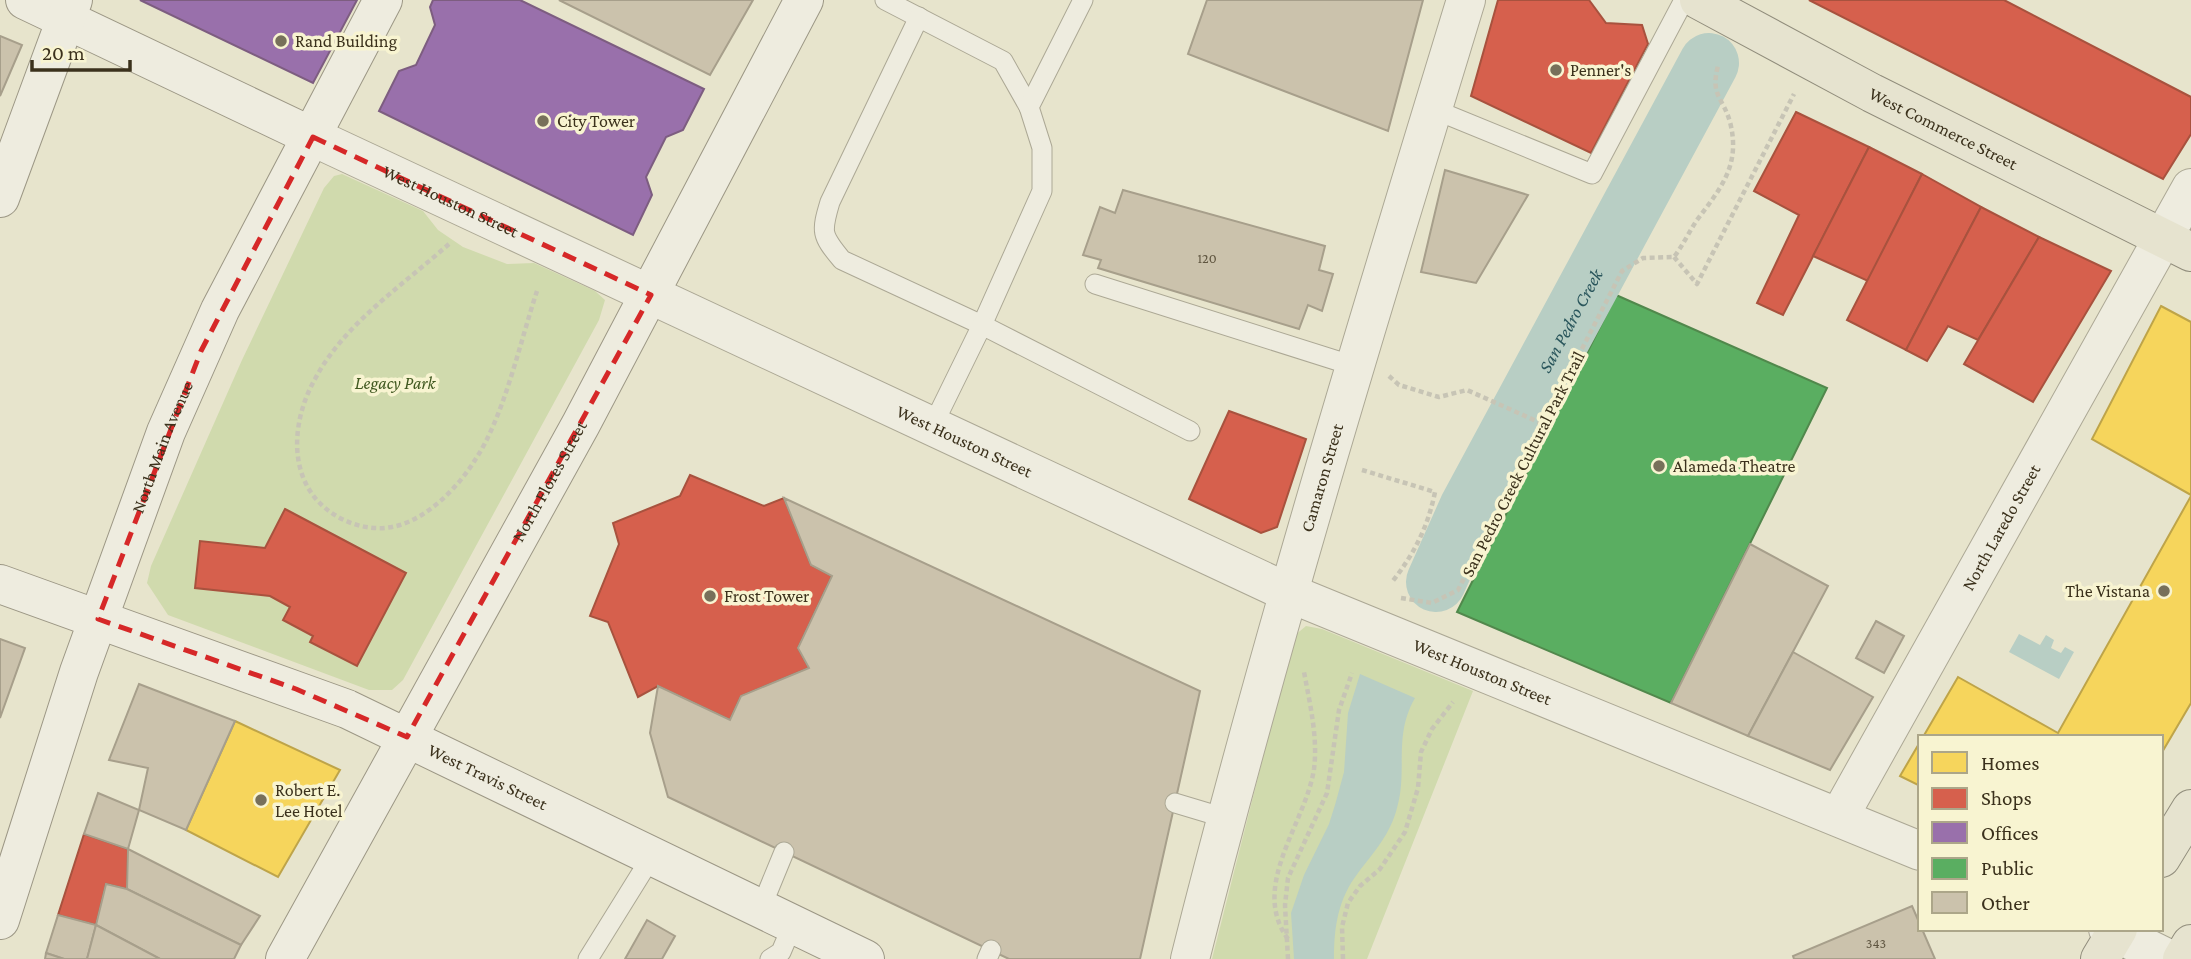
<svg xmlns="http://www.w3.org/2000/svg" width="2191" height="959" viewBox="0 0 2191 959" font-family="'Crimson Pro',serif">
<rect width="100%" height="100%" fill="#e7e4cc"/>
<!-- green -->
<g fill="#d0daad">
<polygon points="342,174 423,211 438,230 463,247 507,264 534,263 595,291 605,300 599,320 403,680 392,690 369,690 168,615 147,583 151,566 242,360 324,188 334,176"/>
<polygon points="1306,626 1322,629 1473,691 1367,959 1212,959 1291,647 1294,636"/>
</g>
<!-- water -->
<g fill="#b8cec4">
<polygon points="2019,634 2040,645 2046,635 2054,640 2051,648 2061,653 2065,647 2074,652 2059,679 2009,652"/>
<path d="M1360 674 1415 698C1393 736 1408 770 1397 808 1390 835 1374 852 1358 873 1338 899 1334 927 1334 959H1294L1291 913 1304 875 1329 824 1335 805 1344 772 1348 713Z"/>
</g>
<!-- homes -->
<g fill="#f6d55c" stroke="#bea449" stroke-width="2">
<polygon points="2161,306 2191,322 2191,495 2092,439"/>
<polygon points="2191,496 2191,703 2161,754 2161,737 1923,737 1958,677 2058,733"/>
<polygon points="235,721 340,770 278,877 186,830"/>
<polygon points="1920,742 1920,786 1900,776"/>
</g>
<!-- shops -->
<g fill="#d6604d" stroke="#a8523e" stroke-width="2">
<polygon points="1498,0 1589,0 1606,23 1642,25 1648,44 1591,153 1471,96"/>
<polygon points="1809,0 2004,0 2191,97 2191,134 2163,179"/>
<polygon points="1796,112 1869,147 1783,315 1757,303 1799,215 1754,191"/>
<polygon points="1869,147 1922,174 1868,281 1813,256"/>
<polygon points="1922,174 1981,207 1906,350 1847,320"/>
<polygon points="1981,207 2039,237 1978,340 1948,326 1927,361 1906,350"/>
<polygon points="2039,237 2111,271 2033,402 1964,364"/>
<polygon points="1229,411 1306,439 1277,527 1261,533 1189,499"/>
<polygon points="690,475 764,506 784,498 811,565 832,576 798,648 809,668 741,696 730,720 658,686 638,697 608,622 590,616 619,544 613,523 680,496"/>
<polygon points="285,509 406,573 357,666 310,642 313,636 283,620 290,607 270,596 195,588 200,541 265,548"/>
<polygon points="84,834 128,849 127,889 106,884 96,925 58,915"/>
</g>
<!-- offices -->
<g fill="#9970ab" stroke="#7d5d80" stroke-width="2">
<polygon points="140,0 357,0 313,83"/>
<polygon points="433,0 520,0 704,89 683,130 666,137 646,177 652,195 633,235 379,111 399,71 416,65 435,25 430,7"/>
</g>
<!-- public -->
<polygon fill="#5aae61" stroke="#51884c" stroke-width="2" points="1616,295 1827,388 1671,703 1457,612"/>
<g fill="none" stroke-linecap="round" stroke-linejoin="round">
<!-- river -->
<path stroke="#b8cec4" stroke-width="60" id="s1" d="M1436 582 1469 508 1709 63"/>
</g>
<!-- building -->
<g fill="#cbc2ac" stroke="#a79f8b" stroke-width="2">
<polygon points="559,0 753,0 710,75"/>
<polygon points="1207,0 1423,0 1388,131 1188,54"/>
<polygon points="0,36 22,45 0,96"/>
<polygon points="1445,170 1528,195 1476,283 1421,272"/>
<polygon points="1123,190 1325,246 1319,270 1333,274 1322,311 1308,305 1299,329 1098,268 1101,260 1083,255 1100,207 1115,213"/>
<polygon points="784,498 1200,691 1140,959 1009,959 668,797 650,733 658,686 730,720 741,696 809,668 798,648 832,576 811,565"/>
<polygon points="1750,544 1828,586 1748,736 1671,703"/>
<polygon points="1876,621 1904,636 1884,673 1856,658"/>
<polygon points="0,639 25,648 0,718"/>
<polygon points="1793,652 1873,697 1830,770 1748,736"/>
<polygon points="139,684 235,721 186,830 139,810 148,768 109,760"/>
<polygon points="98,793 139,810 128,849 84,834"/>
<polygon points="128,849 260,916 241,945 127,889"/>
<polygon points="106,884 127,889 241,945 234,959 160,959 96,925"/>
<polygon points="1912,906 1935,959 1794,959 1793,956"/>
<polygon points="58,915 96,925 87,959 64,959 46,953"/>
<polygon points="647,920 675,936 662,959 625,959"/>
<polygon points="96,925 160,959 87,959"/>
<polygon points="46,953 64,959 45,959"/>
</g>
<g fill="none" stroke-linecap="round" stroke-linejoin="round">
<!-- service casing -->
<g stroke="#aca895" stroke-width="21">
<g id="service">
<polyline points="885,0 1003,61 1029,107"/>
<path d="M919 17 830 202C821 232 821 235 842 260L982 325 1042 191V148L1029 107 1083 0"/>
<polyline points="1433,109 1592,174 1684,0"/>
<polyline points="1095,284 1354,366"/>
<polyline points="932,427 982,325 1190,431"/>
<polyline points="1175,803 1225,818"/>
<polyline points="761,908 784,852"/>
<polyline points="588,959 652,856"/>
<polyline points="770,959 781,952 793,924"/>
<polyline points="987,959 991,950"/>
</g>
</g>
<!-- minor casing -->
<g stroke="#aca895" stroke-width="40">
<g id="minor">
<path id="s2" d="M1839 817 2191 188"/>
<path id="s3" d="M1190 959C1271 636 1369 318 1466 0"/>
</g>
</g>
<!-- tertiary casing -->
<g stroke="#aca895" stroke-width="40">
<g id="tertiary">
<path id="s4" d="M313 137 1289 593 1920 851"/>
<polyline points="2108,929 2169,959"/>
</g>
</g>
<!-- secondary casing -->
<g stroke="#9c9785" stroke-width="40">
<g id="secondary">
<polyline points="25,0 313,137"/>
<polyline points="0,198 73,0"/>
<path id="s5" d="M0 584 347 709 865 959"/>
<path id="s6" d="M0 920 79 672 166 432 220 310 383 0"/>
<path id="s7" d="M285 959 581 424 804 0"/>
</g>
</g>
<!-- primary casing -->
<g stroke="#918d7c" stroke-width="40">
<g id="primary">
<path id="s8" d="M1699 0 1872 93 2191 252"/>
<polyline points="2161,858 2191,809"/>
<polyline points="2100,959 2118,929"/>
<polyline points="2182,959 2191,944"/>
</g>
</g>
<!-- path -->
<g stroke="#c7c4b5" stroke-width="4.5" stroke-dasharray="5 3.5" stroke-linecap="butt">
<path d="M449 244C403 285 344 324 315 379 288 427 287 493 344 520 361 528 381 531 400 525 430 516 459 486 475 460 504 417 520 342 537 291"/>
<polyline points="1674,257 1697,284 1794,94"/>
<polyline points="1389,376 1399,385 1439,397 1467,390 1543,424"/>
<path d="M1362 470 1435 492C1428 527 1414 554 1392 582"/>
<path d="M1401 598 1432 603 1458 590 1622 271 1643 258 1674 257C1683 245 1689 232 1697 220 1721 188 1741 165 1730 122 1723 97 1710 96 1718 66"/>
<path d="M1288 939C1249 886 1306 823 1314 769 1318 738 1310 704 1304 672"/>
<polyline points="1288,959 1285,905 1288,878 1327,793 1339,710 1352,673"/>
<polyline points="1343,959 1342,927 1348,903 1360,886 1380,869 1405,832 1418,788 1421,752 1432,729 1453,702"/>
</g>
<!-- service -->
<use href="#service" stroke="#eeecdf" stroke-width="19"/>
<!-- minor -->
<use href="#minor" stroke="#eeecdf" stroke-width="38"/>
<!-- tertiary -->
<use href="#tertiary" stroke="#eeecdf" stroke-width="38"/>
<!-- secondary -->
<use href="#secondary" stroke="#eeecdf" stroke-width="38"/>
<!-- primary -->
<use href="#primary" stroke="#e6e3cf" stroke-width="38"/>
</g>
<!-- marked area -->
<path fill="none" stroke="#d62828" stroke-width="5" stroke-dasharray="14 9" stroke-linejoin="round" d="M313 137 651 295 407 737 296 689 98 619 201 351Z"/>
<!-- markers -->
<g fill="#77705a" stroke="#f8f4d1" stroke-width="2.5">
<circle cx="281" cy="41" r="7"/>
<circle cx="1556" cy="70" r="7"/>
<circle cx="543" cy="121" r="7"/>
<circle cx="1659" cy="466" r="7"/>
<circle cx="2164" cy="591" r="7"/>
<circle cx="710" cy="596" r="7"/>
<circle cx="261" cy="800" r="7"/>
</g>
<g text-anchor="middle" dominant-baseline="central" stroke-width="7" stroke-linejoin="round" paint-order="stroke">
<!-- number labels -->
<g font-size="14" fill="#5f5540">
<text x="1207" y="258">120</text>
<text x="1876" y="943">343</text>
</g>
<!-- poi labels -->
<g font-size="18" fill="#3b311c" stroke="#f8f4d1" text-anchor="start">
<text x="295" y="41">Rand Building</text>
<text x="1570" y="70">Penner's</text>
<text x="557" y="121">City Tower</text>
<text x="1673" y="466">Alameda Theatre</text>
<text x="2150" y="591" text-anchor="end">The Vistana</text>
<text x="724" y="596">Frost Tower</text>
<text x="275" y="790">Robert E.<tspan x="275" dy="21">Lee Hotel</tspan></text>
</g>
<!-- street labels -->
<g font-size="18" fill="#3b311c" stroke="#f8f4d1">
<text stroke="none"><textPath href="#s8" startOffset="276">West Commerce Street</textPath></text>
<text stroke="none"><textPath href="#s4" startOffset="152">West Houston Street</textPath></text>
<text stroke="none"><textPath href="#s4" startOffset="719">West Houston Street</textPath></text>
<text stroke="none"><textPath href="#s6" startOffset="500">North Main Avenue</textPath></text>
<text transform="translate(1523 464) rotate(-63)">San Pedro Creek Cultural Park Trail</text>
<text stroke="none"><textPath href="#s3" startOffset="499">Camaron Street</textPath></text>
<text stroke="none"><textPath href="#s7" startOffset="546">North Flores Street</textPath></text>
<text stroke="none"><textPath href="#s2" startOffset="332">North Laredo Street</textPath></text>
<text stroke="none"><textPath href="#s4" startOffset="1286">West Houston Street</textPath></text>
<text stroke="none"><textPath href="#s5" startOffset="525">West Travis Street</textPath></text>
</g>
<!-- park labels -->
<g font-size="18" font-style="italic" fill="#415921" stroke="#f8f4d1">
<text x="395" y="383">Legacy Park</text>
</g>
<!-- water labels -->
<g font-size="19" font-style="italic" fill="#2a565c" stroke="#f8f4d1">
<text stroke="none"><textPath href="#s1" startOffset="294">San Pedro Creek</textPath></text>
</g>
</g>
<!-- legend -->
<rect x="1918" y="735" width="245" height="196" fill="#f8f4d1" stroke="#aca689" stroke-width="2"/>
<rect x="1932" y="752" width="35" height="21" fill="#f6d55c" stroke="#aca689" stroke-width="2"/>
<text x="1981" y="770" font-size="21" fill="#3b311c">Homes</text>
<rect x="1932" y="788" width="35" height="21" fill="#d6604d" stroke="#aca689" stroke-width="2"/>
<text x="1981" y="805" font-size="21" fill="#3b311c">Shops</text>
<rect x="1932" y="822" width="35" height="21" fill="#9970ab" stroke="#aca689" stroke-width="2"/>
<text x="1981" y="840" font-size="21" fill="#3b311c">Offices</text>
<rect x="1932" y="858" width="35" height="21" fill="#5aae61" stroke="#aca689" stroke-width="2"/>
<text x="1981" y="875" font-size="21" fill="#3b311c">Public</text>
<rect x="1932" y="892" width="35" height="21" fill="#cbc2ac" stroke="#aca689" stroke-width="2"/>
<text x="1981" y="910" font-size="21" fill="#3b311c">Other</text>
<!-- scale -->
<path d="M32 60v10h98v-10" fill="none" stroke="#3b311c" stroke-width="3.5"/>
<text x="42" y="60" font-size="21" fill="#3b311c" stroke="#f8f4d1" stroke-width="5" paint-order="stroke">20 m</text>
</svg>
